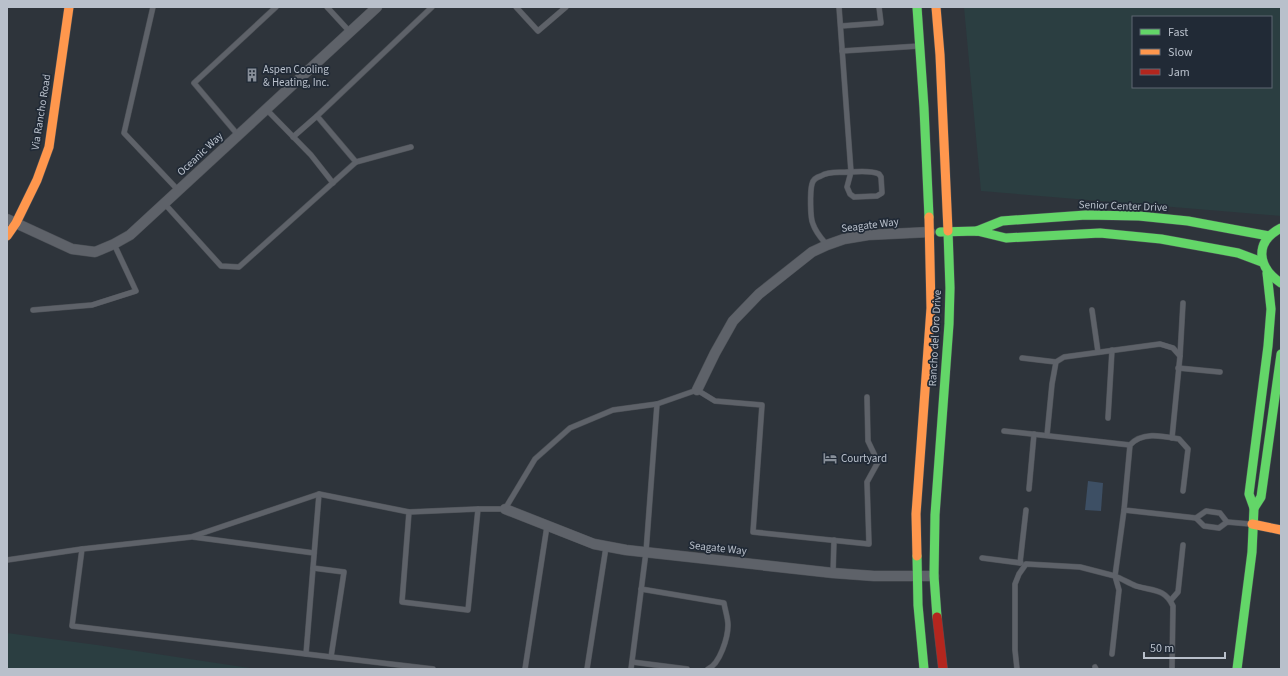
<svg xmlns="http://www.w3.org/2000/svg" width="1288" height="676" viewBox="0 0 1288 676" font-family="'Source Sans 3',sans-serif">
<rect width="100%" height="100%" fill="#2e343b"/>
<!-- green -->
<g fill="#2b3e41" fill-rule="evenodd">
<path d="M964 7H1281V216L981 191ZM1133 17H1271V87H1133Z"/>
<polygon points="7,633 97,645 256,669 7,669"/>
</g>
<!-- water -->
<polygon fill="#3d4f64" points="1088,481 1103,483 1101,511 1085,510"/>
<g fill="none" stroke-linecap="round" stroke-linejoin="round">
<!-- lane casing -->
<g stroke="#4c5056" stroke-width="6">
<g id="lane">
<polyline points="153,7 124,133 178,190"/>
<polyline points="327,7 350,32"/>
<polyline points="516,7 538,31 566,7"/>
<polyline points="841,26 881,23 879,7"/>
<polyline points="842,51 919,46"/>
<polyline points="266,109 311,155 333,183"/>
<polyline points="317,116 432,7"/>
<polyline points="238,135 194,83 276,7"/>
<polyline points="356,162 411,147"/>
<polyline points="164,203 221,266 239,267 356,162 317,116 293,137"/>
<path d="M827 245C821 238 816 233 813 224 810 218 810 191 812 184 813 180 817 177 821 176 829 171 839 173 848 172 858 172 870 170 879 174L881 177 882 193 877 196 854 197 850 194 847 187 851 172 839 7"/>
<polyline points="33,310 92,305 136,291 114,244"/>
<polyline points="1092,310 1098,352"/>
<polyline points="1180,356 1183,303"/>
<polyline points="1022,358 1056,362"/>
<polyline points="1178,368 1220,372"/>
<polyline points="1108,418 1112,350"/>
<polyline points="1004,431 1130,445"/>
<polyline points="1047,435 1052,384 1056,362 1064,357 1160,344 1173,348 1180,356 1172,438"/>
<polyline points="1029,489 1034,434"/>
<path d="M1183 491 1188 449 1179 439C1163 436 1142 431 1130 445L1124 510 1196 518 1204 526 1219 528 1227 522 1250 524"/>
<path d="M1124 510 1115 576C1122 579 1129 583 1136 586 1152 591 1165 588 1173 606L1172 669"/>
<polyline points="409,512 402,602 468,610 478,509"/>
<polyline points="1196,518 1206,511 1220,513 1227,522"/>
<polyline points="193,537 314,553"/>
<polyline points="82,549 72,626 306,654 319,494"/>
<polyline points="982,558 1021,563"/>
<polyline points="7,560 82,549 191,537 319,494 409,512 478,509 505,509 535,459 570,428 613,410 657,404 697,390 715,401 762,405 753,532 869,544 867,482 878,462 868,441 867,397"/>
<polyline points="1020,563 1026,510"/>
<polyline points="313,568 344,572 331,657"/>
<polyline points="833,573 834,540"/>
<path d="M641 589 724 603C725 610 728 618 728 625 728 637 720 664 708 669"/>
<polyline points="1171,600 1178,592 1183,545"/>
<polyline points="306,654 433,669"/>
<polyline points="632,662 687,669"/>
<polyline points="1095,667 1096,669"/>
<polyline points="525,669 547,526"/>
<polyline points="587,669 606,547"/>
<polyline points="631,669 646,552 657,404"/>
<polyline points="1017,669 1015,650 1015,584 1019,574 1026,564 1080,567 1115,576 1119,590 1112,654"/>
</g>
</g>
<!-- street casing -->
<g stroke="#4c5056" stroke-width="11">
<g id="street">
<polyline points="7,219 72,249 95,252 114,244 130,235 377,7"/>
<polyline points="697,390 715,353 733,321 759,294 812,252 827,245 844,239 868,235 930,232"/>
<polyline points="505,509 594,544 626,550 833,573 874,576 934,576"/>
</g>
</g>
<!-- fast casing -->
<g stroke="#4c5056" stroke-width="10">
<g id="fast">
<polyline points="917,7 924,108 929,217"/>
<path d="M1281 228C1254 242 1257 267 1281 283"/>
<polyline points="977,231 1002,221 1086,215 1139,216 1188,221 1269,236"/>
<polyline points="940,232 977,231 1006,238 1100,233 1161,239 1238,253 1262,262"/>
<polyline points="1254,508 1261,497 1281,354"/>
<polyline points="917,556 918,605 924,669"/>
<polyline points="937,617 934,576 935,515 949,324 950,288 948,231"/>
<polyline points="1237,669 1252,552 1254,508 1249,494 1268,346 1271,309 1267,273"/>
</g>
</g>
<!-- slow casing -->
<g stroke="#4c5056" stroke-width="10">
<g id="slow">
<polyline points="936,7 940,55 948,231"/>
<polyline points="7,236 16,223 37,180 49,147 69,7"/>
<polyline points="1252,524 1281,530"/>
<polyline points="917,556 916,514 931,308 929,217"/>
</g>
</g>
<!-- jam casing -->
<g stroke="#4c5056" stroke-width="10">
<polyline id="jam" points="937,617 943,669"/>
</g>
<!-- lane -->
<use href="#lane" stroke="#5e6269" stroke-width="5"/>
<!-- street -->
<use href="#street" stroke="#5e6269" stroke-width="10"/>
<!-- fast -->
<use href="#fast" stroke="#63d668" stroke-width="9"/>
<!-- slow -->
<use href="#slow" stroke="#ff974d" stroke-width="9"/>
<!-- jam -->
<use href="#jam" stroke="#b3261e" stroke-width="9"/>
</g>
<!-- icons -->
<defs>
<g id="building-bare" transform="scale(1.08)"><path d="M-4-6H4V6H1V3H-1V6H-4ZM-2.5-4.3h1.7v1.8h-1.7ZM.8-4.3h1.7v1.8H.8ZM-2.5-1h1.7V.8h-1.7ZM.8-1h1.7V.8H.8Z" fill="#888f99" stroke="#212a36" stroke-width="2.5" paint-order="stroke"/></g>
<g id="hotel-bare" transform="scale(1.08)"><path d="M-6-4.5h1.5V1H6V5H4.5V3h-9V5H-6ZM-4 0a1.8 1.8 0 1 1 3.6 0ZM.5 0V-2.5h3Q6-2.5 6 0Z" fill="#888f99" stroke="#212a36" stroke-width="2.5" paint-order="stroke"/></g>
</defs>
<g fill-rule="evenodd">
<use href="#building-bare" x="252" y="75"/>
<use href="#hotel-bare" x="830" y="458"/>
</g>
<g text-anchor="middle" dominant-baseline="central" stroke-width="3.5" stroke-linejoin="round" paint-order="stroke">
<!-- poi labels -->
<g font-size="11" fill="#b9c0cb" stroke="#212a36" text-anchor="start">
<text x="263" y="69">Aspen Cooling<tspan x="263" dy="13">&amp; Heating, Inc.</tspan></text>
<text x="841" y="458">Courtyard</text>
</g>
<!-- street labels -->
<g font-size="11" fill="#b9c0cb" stroke="#212a36">
<text transform="translate(41 112) rotate(-81)">Via Rancho Road</text>
<text transform="translate(200 154) rotate(-43)">Oceanic Way</text>
<text transform="translate(1123 206) rotate(2)">Senior Center Drive</text>
<text transform="translate(870 225) rotate(-7)">Seagate Way</text>
<text transform="translate(935 338) rotate(-87)">Rancho del Oro Drive</text>
<text transform="translate(718 548) rotate(6)">Seagate Way</text>
</g>
</g>
<!-- border -->
<rect width="1288" height="676" fill="none" stroke="#b9c0cb" stroke-width="16"/>
<!-- legend -->
<rect x="1132" y="16" width="140" height="72" fill="#212a36" stroke="#5e6672"/>
<rect x="1140" y="29" width="20" height="6" fill="#63d668" stroke="#5e6672"/>
<text x="1168" y="36" font-size="12" fill="#b9c0cb">Fast</text>
<rect x="1140" y="49" width="20" height="6" fill="#ff974d" stroke="#5e6672"/>
<text x="1168" y="56" font-size="12" fill="#b9c0cb">Slow</text>
<rect x="1140" y="69" width="20" height="6" fill="#b3261e" stroke="#5e6672"/>
<text x="1168" y="76" font-size="12" fill="#b9c0cb">Jam</text>
<!-- scale -->
<path d="M1144 652v6h81v-6" fill="none" stroke="#b9c0cb" stroke-width="2"/>
<text x="1150" y="652" font-size="12" fill="#b9c0cb" stroke="#212a36" stroke-width="3" paint-order="stroke">50 m</text>
</svg>
